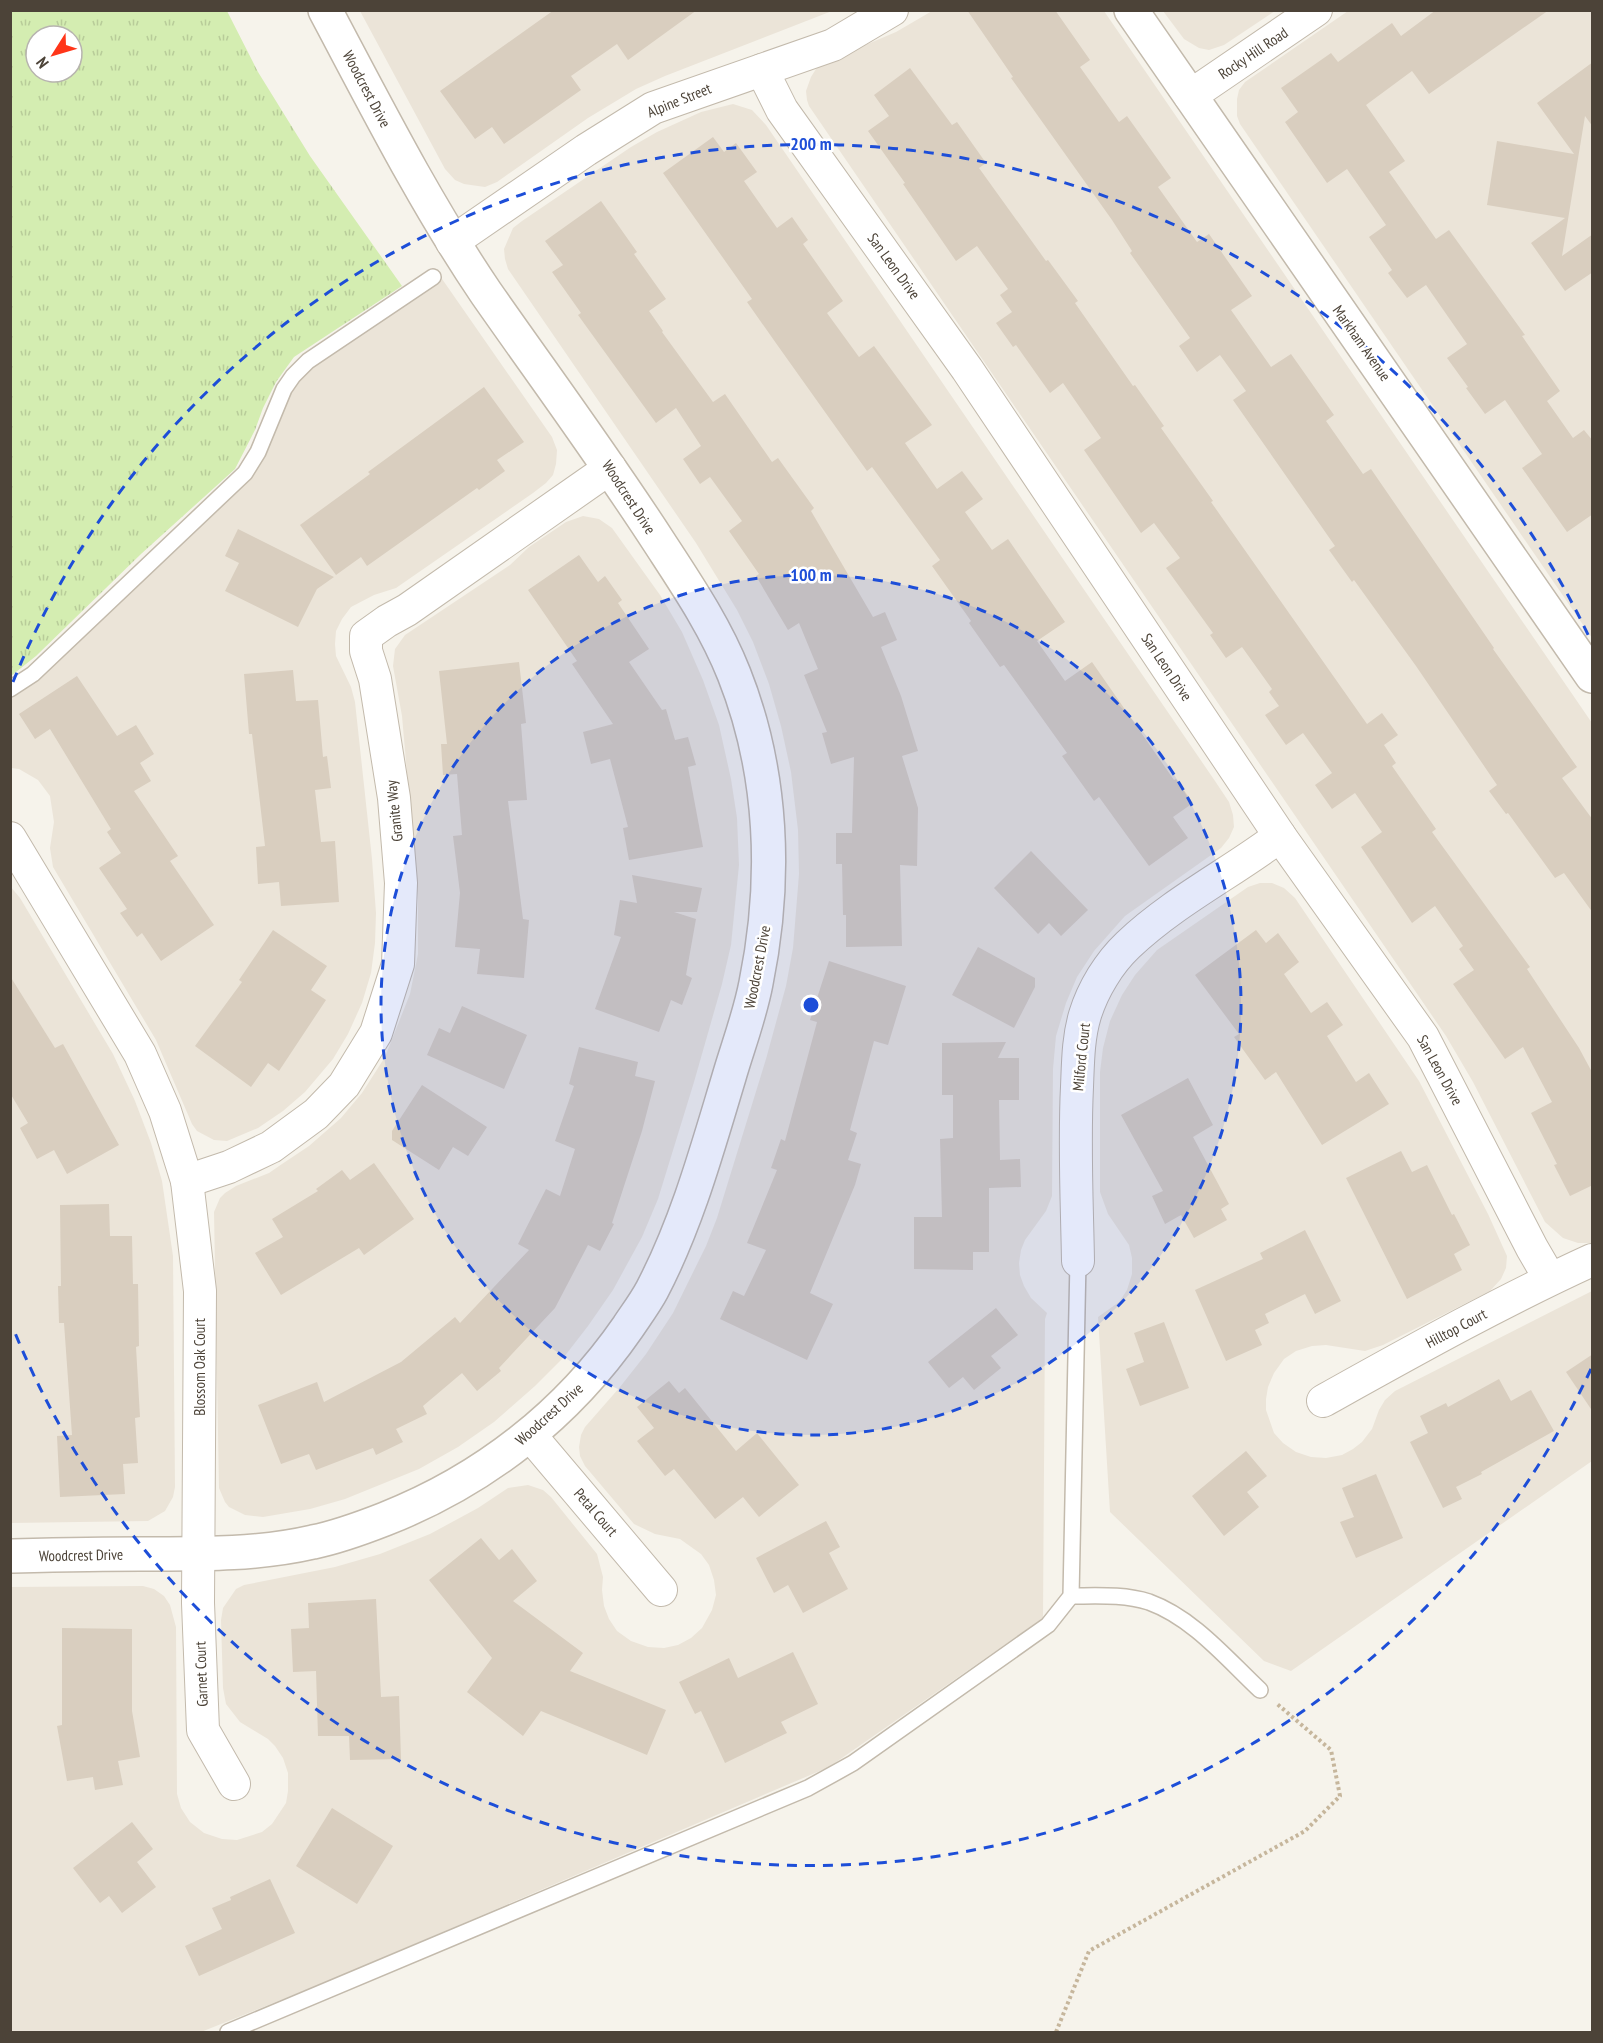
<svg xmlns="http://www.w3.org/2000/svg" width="1603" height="2043" viewBox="0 0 1603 2043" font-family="'PT Sans Narrow',sans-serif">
<defs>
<pattern id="grass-tufts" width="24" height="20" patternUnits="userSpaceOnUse" patternTransform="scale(1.5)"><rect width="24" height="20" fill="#d4edb1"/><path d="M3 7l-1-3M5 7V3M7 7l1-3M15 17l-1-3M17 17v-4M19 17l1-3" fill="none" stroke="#b8cc99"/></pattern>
</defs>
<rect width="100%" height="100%" fill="#f6f3eb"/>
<!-- residential -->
<g fill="#ebe4d8">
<polygon points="360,11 832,11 665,76 636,89 588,118 497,182 485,187 464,184 455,180 445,169"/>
<polygon points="932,11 1104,11 1592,723 1592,1243 1578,1243 1563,1238 1545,1222 1473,1082 1446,1036 809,106 807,100 806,91 811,77 816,69 830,60 896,32"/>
<polygon points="1163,11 1275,11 1224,45 1209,50 1199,48 1184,39"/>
<polygon points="1348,11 1592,11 1592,638 1240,124 1237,116 1237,99 1239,90 1245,82"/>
<polygon points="733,104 752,110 766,125 1215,781 1229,802 1233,815 1234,827 1229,838 1221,848 1125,916 1094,951 1077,977 1066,1003 1056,1036 1053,1069 1052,1196 1046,1211 1025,1240 1021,1250 1019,1263 1020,1275 1024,1286 1031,1298 1047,1313 1045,1319 1043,1618 829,1767 328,1981 201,2032 11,2032 10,1587 143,1586 154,1589 164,1596 170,1605 176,1627 177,1794 181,1808 190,1822 204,1833 222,1839 237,1840 262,1832 272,1824 286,1803 288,1791 288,1773 283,1758 275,1746 268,1739 240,1722 226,1704 223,1688 221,1620 223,1608 236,1589 244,1585 335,1567 380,1554 430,1534 478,1508 508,1488 528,1485 543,1490 551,1497 597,1554 603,1577 602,1590 604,1606 609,1619 617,1631 631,1641 648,1647 664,1648 678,1645 691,1638 702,1628 712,1610 716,1595 714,1580 709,1565 701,1554 680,1539 655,1534 634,1524 585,1466 580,1456 579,1447 581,1435 585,1427 620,1387 646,1354 673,1313 706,1246 717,1218 766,1059 786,986 793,948 799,874 798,830 791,772 781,726 769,684 753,642 737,610 696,543 508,269 505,259 504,249 513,228 522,221 631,147 657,132 701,112"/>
<polygon points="440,276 552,437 557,450 556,464 553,475 546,483 533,493 396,588 374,595 351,607 342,619 336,631 335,644 336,656 351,687 355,702 372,859 376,913 375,943 371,973 362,1003 348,1034 333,1059 305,1092 283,1111 258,1128 227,1141 214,1140 197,1131 192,1124 156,1040 53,867 50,848 54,822 50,796 38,780 19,769 11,768 11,696 218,507 301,375"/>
<polygon points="583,516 599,519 612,528 660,595 682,632 703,680 719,725 731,779 737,818 739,865 731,945 722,984 694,1082 658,1199 642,1237 613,1290 588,1326 564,1357 535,1386 494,1422 458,1447 419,1469 345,1499 310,1509 263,1517 245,1515 229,1507 225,1502 219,1488 214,1212 220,1198 225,1193 236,1186 269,1173 282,1164 309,1146 341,1118 362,1093 385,1057 410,994 418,954 418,898 402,716 393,666 395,649 405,635 510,565 529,547 566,522"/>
<polygon points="1260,883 1272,883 1284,888 1295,898 1419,1081 1488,1214 1507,1256 1506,1268 1501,1279 1490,1291 1383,1345 1365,1351 1326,1345 1312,1346 1296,1351 1284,1359 1274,1373 1268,1387 1266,1399 1266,1410 1274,1433 1283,1443 1296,1452 1311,1457 1326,1458 1342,1455 1353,1449 1362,1442 1372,1429 1379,1410 1385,1400 1395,1391 1592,1291 1592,1461 1291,1671 1264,1661 1110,1512 1098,1317 1119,1302 1127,1290 1132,1274 1132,1258 1129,1245 1108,1214 1100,1192 1100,1072 1103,1048 1110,1021 1122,995 1135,975 1157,950 1248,887"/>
<polygon points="10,886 20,898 113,1054 135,1101 151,1143 162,1181 173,1256 175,1487 173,1497 165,1511 148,1521 11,1523"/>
</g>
<!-- grass -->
<path fill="url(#grass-tufts)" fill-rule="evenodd" d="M11 10 227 11 258 72 310 156 402 286 294 357 276 382 263 408 255 430 235 469 141 554 36 656 11 676ZM36 36H72V72H36Z"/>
<!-- building -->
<g fill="#d9cebf">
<polygon points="554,10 697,10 628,60 617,44 571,76 581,90 504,144 492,127 475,139 440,91"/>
<polygon points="967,10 1055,10 1090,60 1080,67 1119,122 1127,116 1171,178 1158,187 1197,242 1209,234 1252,296 1231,310 1271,367 1291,354 1334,415 1326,421 1363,474 1371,469 1494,648 1493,649 1577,767 1562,778 1593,820 1593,913 1564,873 1555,878 1508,813 1506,814 1489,791 1497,785 1416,666 1354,580 1352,582 1329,550 1335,546 1233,400 1246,391 1220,355 1197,372 1179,346 1190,338 1130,253 1132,251 1112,220 1011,78 1013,77"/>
<polygon points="1436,10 1549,10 1429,94 1412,71 1366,105 1405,161 1389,172 1436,239 1449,230 1525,335 1522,336 1560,391 1547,401 1573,438 1584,430 1593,441 1593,514 1567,532 1522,468 1542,454 1505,400 1485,414 1466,388 1468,387 1447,358 1467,344 1426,285 1407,298 1388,273 1392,270 1369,237 1386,225 1347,169 1327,183 1285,122 1298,112 1281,88 1331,53 1338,62 1392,23 1401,36"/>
<polygon points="1593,62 1593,127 1585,116 1562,256 1593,234 1593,272 1565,291 1531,243 1565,218 1487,205 1497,141 1574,154 1537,103"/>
<polygon points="910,68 952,125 957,122 986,163 979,168 1046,261 1048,260 1078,301 1075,303 1133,386 1135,385 1164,426 1161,428 1213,501 1211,502 1367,724 1382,713 1398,735 1384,745 1396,763 1392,766 1436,829 1432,832 1530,967 1527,969 1579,1048 1593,1074 1593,1185 1570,1196 1554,1165 1557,1164 1531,1113 1552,1102 1523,1047 1505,1059 1453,984 1474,970 1459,949 1463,946 1435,906 1412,923 1361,847 1382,832 1355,793 1332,809 1315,785 1332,773 1303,733 1286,745 1265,715 1279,706 1269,692 1272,689 1242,647 1226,658 1210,635 1213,633 1166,568 1180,558 1154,523 1141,533 1084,450 1101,438 1063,383 1050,393 1016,345 1013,347 996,323 1012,312 1000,295 1008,289 977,246 956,261 903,184 905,183 868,131 889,116 874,95"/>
<polygon points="713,137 724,152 736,143 757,172 744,181 777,228 792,217 808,240 803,244 843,301 827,313 859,357 874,346 932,425 905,443 937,489 962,471 983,499 965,512 992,550 1008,539 1065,622 1037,641 1065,681 1092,662 1174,780 1176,779 1193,803 1173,817 1188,838 1149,866 1099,797 1094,801 1062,756 1067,753 1004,665 1000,667 969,623 971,621 932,566 940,560 872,467 867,471 778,346 747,302 752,299 663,173"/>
<polygon points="601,201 637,252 634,254 666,299 649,311 663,331 662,332 713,402 725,394 772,462 778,458 814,508 811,511 873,617 885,612 897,640 881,647 901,696 918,751 902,756 918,808 917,866 900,865 902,946 846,947 846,915 843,915 842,864 836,864 836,833 852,833 854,757 831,764 822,733 827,732 804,675 818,669 799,623 788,630 756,576 759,574 729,531 742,521 710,477 700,484 683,459 701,446 676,408 656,423 578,315 581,313 552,272 563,265 545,241"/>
<polygon points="484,387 524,442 497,460 505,471 479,490 477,488 367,566 361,557 336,575 300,525 370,474 368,472"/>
<polygon points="238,529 334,577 317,589 298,627 225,591 239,563 225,556"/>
<polygon points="579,555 598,582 605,576 622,600 618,603 649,649 629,662 662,710 666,709 675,740 688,737 696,765 688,767 703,847 629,860 623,828 628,827 610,759 591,764 583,732 613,724 572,664 577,661 528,590"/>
<polygon points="519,662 526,723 521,724 527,800 508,801 523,919 529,920 524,978 477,974 480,949 455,947 460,893 453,836 462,835 457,774 443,775 441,744 447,744 439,671"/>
<polygon points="293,670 296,701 318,700 323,757 327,756 331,788 315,790 321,842 335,841 339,902 281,906 279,882 258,884 256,847 265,846 252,734 249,734 244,674"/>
<polygon points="77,676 117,736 136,725 154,754 140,763 151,781 134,791 178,856 170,861 214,925 161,961 142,933 137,937 120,913 127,909 99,868 121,853 107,832 111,829 50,729 35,739 19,714"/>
<polygon points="1031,851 1088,910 1061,936 1049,923 1038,934 994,888"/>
<polygon points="632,875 702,888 697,912 674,912 696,919 686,975 692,978 682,1005 671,1000 659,1032 595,1009 621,937 614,935 620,900 637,903"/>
<polygon points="273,930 327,966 311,990 326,1000 279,1071 268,1063 251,1087 195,1046 242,982 239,980"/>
<polygon points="1256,930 1266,943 1278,933 1299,962 1284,974 1311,1013 1327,1002 1343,1025 1327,1036 1356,1082 1369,1073 1389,1104 1322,1145 1276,1072 1265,1080 1234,1037 1239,1034 1195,975"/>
<polygon points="978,947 1035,978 1035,987 1014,1028 952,995"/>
<polygon points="829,961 906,986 888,1045 874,1041 850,1130 857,1133 848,1160 861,1164 855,1185 810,1293 833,1304 807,1360 720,1319 733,1291 744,1296 766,1250 747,1243 777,1170 771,1168 781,1139 785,1141 817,1022 810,1020"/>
<polygon points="10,976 55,1048 63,1044 119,1145 67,1174 54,1150 37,1159 20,1128 28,1123 10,1093"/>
<polygon points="462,1006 527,1035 504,1089 427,1055 439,1028 450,1033"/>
<polygon points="1006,1042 998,1058 1019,1058 1019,1100 999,1100 1000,1160 1020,1159 1021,1187 989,1188 989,1252 973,1252 973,1270 914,1269 914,1217 942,1217 940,1139 953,1138 953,1095 942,1095 942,1043"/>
<polygon points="579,1047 638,1062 635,1076 655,1081 642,1131 612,1223 614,1224 600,1251 588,1245 555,1308 499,1368 501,1371 477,1391 462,1373 423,1406 427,1414 396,1429 403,1442 376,1455 373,1448 316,1470 309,1454 281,1464 258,1405 317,1382 324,1402 401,1362 455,1317 460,1323 529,1250 518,1244 546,1189 560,1196 575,1149 555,1141 574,1086 569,1084"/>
<polygon points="1188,1078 1213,1125 1193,1137 1229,1204 1221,1209 1227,1220 1194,1238 1181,1215 1165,1224 1152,1196 1163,1191 1121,1115"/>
<polygon points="422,1085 487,1127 468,1156 453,1147 439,1170 392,1140 392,1131"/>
<polygon points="1401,1151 1412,1172 1427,1165 1452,1215 1454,1214 1470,1245 1454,1254 1462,1270 1407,1299 1346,1178"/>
<polygon points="374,1163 414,1219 364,1255 359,1248 281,1295 255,1253 283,1237 272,1219 318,1191 316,1189 342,1170 350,1180"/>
<polygon points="109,1204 110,1236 132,1236 133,1284 138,1284 139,1346 136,1347 140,1417 135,1418 138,1463 123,1464 125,1494 60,1497 57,1436 72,1435 64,1323 59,1323 58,1286 61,1286 60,1205"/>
<polygon points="1305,1230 1341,1301 1315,1314 1305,1294 1265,1314 1269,1323 1255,1330 1262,1345 1226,1361 1195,1290 1263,1259 1260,1253"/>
<polygon points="996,1308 1018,1335 991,1356 1001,1368 974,1390 963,1377 949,1388 928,1362"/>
<polygon points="1164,1322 1189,1388 1140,1406 1126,1369 1144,1362 1134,1333"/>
<polygon points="1593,1354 1593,1412 1566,1372"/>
<polygon points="1499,1379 1511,1401 1531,1390 1554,1431 1481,1472 1482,1474 1456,1487 1462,1499 1443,1508 1410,1442 1428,1433 1420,1416 1446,1403 1448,1407"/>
<polygon points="669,1381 679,1393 685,1388 736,1451 757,1433 799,1485 759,1517 743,1497 715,1519 674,1469 665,1476 637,1441 654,1428 637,1407"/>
<polygon points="1246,1451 1267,1476 1247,1492 1259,1507 1224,1536 1192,1496"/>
<polygon points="1376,1474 1403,1538 1356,1558 1340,1522 1354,1517 1342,1488"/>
<polygon points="826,1521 840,1547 829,1553 848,1589 803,1613 788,1585 774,1593 756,1558"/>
<polygon points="481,1538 499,1560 512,1549 537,1581 513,1601 583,1653 570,1671 666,1710 647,1755 541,1711 523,1736 467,1692 492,1658 429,1580"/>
<polygon points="376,1599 381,1697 399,1696 401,1759 350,1760 349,1736 318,1736 316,1671 293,1672 291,1629 309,1628 308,1603"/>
<polygon points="62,1628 132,1629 132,1711 140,1757 118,1761 123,1785 95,1790 93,1777 67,1781 57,1726 62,1725"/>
<polygon points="793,1652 818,1704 781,1722 787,1733 725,1763 701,1711 695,1714 679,1682 729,1658 738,1678"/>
<polygon points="332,1808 393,1846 357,1904 296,1866"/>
<polygon points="132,1822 153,1849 137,1862 156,1887 122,1913 109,1896 100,1903 73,1868"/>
<polygon points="270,1879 295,1933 199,1976 185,1946 222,1929 212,1908 231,1900 230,1897"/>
</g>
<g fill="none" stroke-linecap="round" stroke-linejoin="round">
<!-- service casing -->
<g stroke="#c3baac" stroke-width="18">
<g id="service">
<polyline points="10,689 33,674 245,473 258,452 284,389 293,376 308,361 433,277"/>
<path d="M1071 1596C1096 1596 1124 1594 1149 1602 1193 1618 1226 1658 1260 1690"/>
<polyline points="228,2032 808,1788 853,1763 1048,1625 1071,1596 1078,1261"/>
</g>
</g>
<!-- minor casing -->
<g stroke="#c3baac" stroke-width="34">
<g id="minor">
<polyline points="762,70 782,110 967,369 1280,836 1423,1037 1532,1248 1550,1279"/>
<polyline points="1190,96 1316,10"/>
<polyline points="452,242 586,150 653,108 833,45 892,10"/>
<polyline points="10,838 140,1054 165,1111 187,1181 200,1291 198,1603 203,1730 234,1784"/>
<polyline points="187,1181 229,1167 271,1147 316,1114 344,1085 376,1033 398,964 401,883 394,798 375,679 366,651 366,636 387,621 407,610 610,468"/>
<path d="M1078 1261C1077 1203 1074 1145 1077 1087 1078 1063 1078 1038 1085 1015 1093 989 1109 963 1128 945 1173 902 1231 873 1280 836"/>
<path d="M1323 1401C1411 1352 1500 1302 1592 1260"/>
<polyline points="530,1435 661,1590"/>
</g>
</g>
<!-- tertiary casing -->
<g stroke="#c3baac" stroke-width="36">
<g id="tertiary">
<polyline points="1131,10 1592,676"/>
<path d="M10 1556C54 1555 97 1554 141 1554 198 1554 257 1555 313 1542 338 1537 362 1528 385 1519 484 1480 568 1414 628 1327 636 1315 645 1303 652 1290 687 1223 707 1150 729 1077 738 1046 750 1015 756 983 777 880 773 772 734 674 715 626 687 585 659 542 604 457 544 376 486 293 425 203 376 106 325 10"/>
</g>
</g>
<!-- path -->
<polyline stroke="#c6b69c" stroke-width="4" stroke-dasharray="3 3" stroke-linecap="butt" points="1056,2032 1089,1951 1305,1831 1340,1796 1331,1750 1276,1703"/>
<!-- service -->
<use href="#service" stroke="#fff" stroke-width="15"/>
<!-- minor -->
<use href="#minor" stroke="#fff" stroke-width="32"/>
<!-- tertiary -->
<use href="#tertiary" stroke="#fff" stroke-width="33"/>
</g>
<!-- distance rings -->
<circle cx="811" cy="1005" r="430" fill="#1d4ed8" fill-opacity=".12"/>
<g fill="none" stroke="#1d4ed8" stroke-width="3" stroke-dasharray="10 8">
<circle cx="811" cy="1005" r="430"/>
<path d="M1591 1369A861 861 0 0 1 13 1328M13 682A861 861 0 0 1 1591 641"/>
</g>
<g text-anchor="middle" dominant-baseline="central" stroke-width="5" stroke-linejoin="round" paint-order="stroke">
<!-- street labels -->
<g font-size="15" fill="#4c4338" stroke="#fff">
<text transform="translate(1253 53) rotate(-34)">Rocky Hill Road</text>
<text transform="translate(367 89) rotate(62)">Woodcrest Drive</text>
<text transform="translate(679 100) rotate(-22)">Alpine Street</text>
<text transform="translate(894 266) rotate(54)">San Leon Drive</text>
<text transform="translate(1362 343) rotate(55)">Markham Avenue</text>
<text transform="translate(629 497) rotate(57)">Woodcrest Drive</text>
<text transform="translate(1167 667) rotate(56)">San Leon Drive</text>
<text transform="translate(394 811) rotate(-96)">Granite Way</text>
<text transform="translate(757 967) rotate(-79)">Woodcrest Drive</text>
<text transform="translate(1081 1057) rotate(-84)">Milford Court</text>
<text transform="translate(1440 1070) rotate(61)">San Leon Drive</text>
<text transform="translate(1456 1328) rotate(-28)">Hilltop Court</text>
<text transform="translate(199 1367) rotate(-90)">Blossom Oak Court</text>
<text transform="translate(549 1414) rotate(-42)">Woodcrest Drive</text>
<text transform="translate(596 1512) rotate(49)">Petal Court</text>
<text transform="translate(81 1555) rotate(-1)">Woodcrest Drive</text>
<text transform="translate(201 1674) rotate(-92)">Garnet Court</text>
</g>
</g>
<circle cx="811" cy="1005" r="9" fill="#1d4ed8" stroke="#fff" stroke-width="3"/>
<g font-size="18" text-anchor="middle" font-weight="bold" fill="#1d4ed8" stroke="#fff" stroke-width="5" stroke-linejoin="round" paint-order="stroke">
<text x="811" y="150">200 m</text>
<text x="811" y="581">100 m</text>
</g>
<!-- border -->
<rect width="1603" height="2043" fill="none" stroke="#4c4338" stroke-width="24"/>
<!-- north arrow -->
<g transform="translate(54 54) rotate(233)"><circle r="28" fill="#ffffff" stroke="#b7b4af" stroke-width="1.5"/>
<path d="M0-4.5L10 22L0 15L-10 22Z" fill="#ff3519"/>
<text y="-9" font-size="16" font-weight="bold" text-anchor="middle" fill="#4c4338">N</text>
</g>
</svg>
